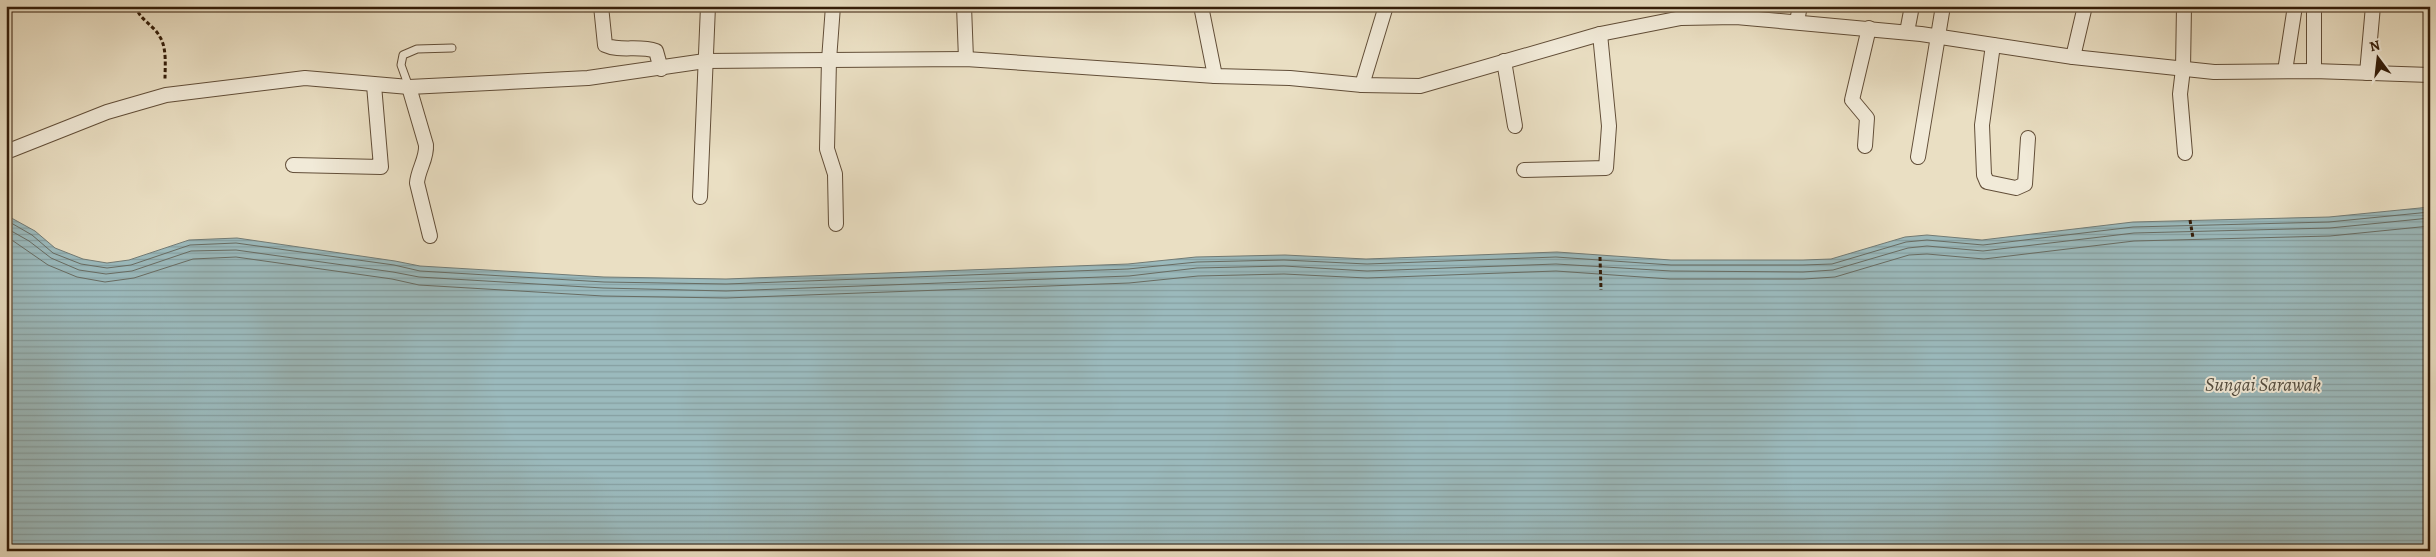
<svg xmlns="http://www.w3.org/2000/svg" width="2436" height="557" viewBox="0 0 2436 557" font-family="Alegreya,serif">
<defs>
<pattern id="water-rules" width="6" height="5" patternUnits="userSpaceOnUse" patternTransform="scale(1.25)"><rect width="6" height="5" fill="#9bbabd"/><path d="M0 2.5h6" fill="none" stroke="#869fa1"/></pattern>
</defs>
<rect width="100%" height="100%" fill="#eadfc3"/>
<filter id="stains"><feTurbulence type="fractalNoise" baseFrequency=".004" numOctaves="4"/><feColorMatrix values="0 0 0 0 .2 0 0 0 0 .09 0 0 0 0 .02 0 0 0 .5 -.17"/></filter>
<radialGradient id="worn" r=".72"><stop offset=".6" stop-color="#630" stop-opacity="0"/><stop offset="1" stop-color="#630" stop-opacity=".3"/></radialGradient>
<!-- water -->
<polygon fill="url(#water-rules)" stroke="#727b75" points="2430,207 2430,551 6,551 6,215 35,231 55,248 83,259 107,263 129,260 189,240 237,238 395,261 420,266 604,277 726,279 1128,264 1196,257 1285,255 1366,259 1557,252 1671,260 1803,260 1831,259 1905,237 1927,235 1982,240 2133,222 2329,217"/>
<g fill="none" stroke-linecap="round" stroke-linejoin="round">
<!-- shore -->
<g stroke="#686c63" stroke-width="1">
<polyline points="6,220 32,235 53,253 81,264 107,268 131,265 190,245 236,243 394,265 420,271 604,282 726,284 1128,269 1197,262 1284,260 1367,264 1556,257 1671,265 1803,265 1832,264 1906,242 1927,240 1983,245 2133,227 2329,222 2430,212"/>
<polyline points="6,228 29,241 51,258 79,270 106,274 132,271 191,251 236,250 393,272 419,277 603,288 726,291 1129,276 1197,268 1284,266 1367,271 1556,264 1671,271 1803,272 1833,270 1908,248 1927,246 1983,251 2134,233 2330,228 2430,218"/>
<polyline points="6,236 48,265 77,277 105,282 134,278 193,259 236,257 392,279 419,285 603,296 726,298 1129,283 1198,276 1284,274 1367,278 1556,271 1670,279 1804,279 1835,277 1909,255 1927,254 1984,259 2134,241 2330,236 2430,226"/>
</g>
<!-- service casing -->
<g stroke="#624e38" stroke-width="9">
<polyline id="service" points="409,87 401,65 403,55 417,49 452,48"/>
</g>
<!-- minor casing -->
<g stroke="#624e38" stroke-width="16">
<g id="minor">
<path d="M601 6 605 45C620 52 639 45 656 51L661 69"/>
<polyline points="833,6 829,60 827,149 835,174 836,224"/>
<polyline points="964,6 966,59"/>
<polyline points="1201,6 1215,76"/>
<polyline points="2184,6 2183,69 2180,94 2185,153"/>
<polyline points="1797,21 1800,6"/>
<polyline points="1907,32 1912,6"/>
<polyline points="1993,45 1982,125 1984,175 1987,182 2016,188 2025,184 2028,138"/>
<polyline points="2073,57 2085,6"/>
<polyline points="1504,61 1515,126"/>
<polyline points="2285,71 2295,6"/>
<polyline points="2314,71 2314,6"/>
<polyline points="2367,73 2373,6"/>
<polyline points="1362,85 1386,6"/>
<path d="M409 87 426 145C427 159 418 169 417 183L430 236"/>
<polyline points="1865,146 1867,118 1852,100 1869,28"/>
<polyline points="6,152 107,112 166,95 305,78 409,87 588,78 705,61 966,59 1215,76 1290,78 1362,85 1420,86 1600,34 1681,18 1736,17 1921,34 2073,57 2214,72 2314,71 2430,75"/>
<polyline points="1918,157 1943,6"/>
<polyline points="293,165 381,167 374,85"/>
<polyline points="1524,170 1606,168 1609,126 1600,34"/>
<polyline points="700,197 708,6"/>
</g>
</g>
<!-- path -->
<g stroke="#341d09" stroke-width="3" stroke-dasharray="4 2.5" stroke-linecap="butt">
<path d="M136 6C138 19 154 25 160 37 167 48 165 67 165 79"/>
<polyline points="2190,220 2193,238"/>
<polyline points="1600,257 1601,290"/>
</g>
<!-- service -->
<use href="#service" stroke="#f1ead8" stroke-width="7"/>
<!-- minor -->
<use href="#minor" stroke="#f1ead8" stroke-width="14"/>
</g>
<g text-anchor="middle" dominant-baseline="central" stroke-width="4" stroke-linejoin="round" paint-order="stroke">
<!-- water labels -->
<g font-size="19" font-style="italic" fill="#534c3f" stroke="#f1ead8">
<text x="2263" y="385">Sungai Sarawak</text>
</g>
</g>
<!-- margin -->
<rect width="2436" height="557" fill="none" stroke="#eadfc3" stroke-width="25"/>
<rect x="8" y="8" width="2421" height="542" fill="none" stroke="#341d09" stroke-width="2.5"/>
<rect x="12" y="12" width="2411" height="532" fill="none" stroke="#341d09"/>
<!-- north arrow -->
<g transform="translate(2378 58) rotate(345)" stroke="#f1ead8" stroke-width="4" paint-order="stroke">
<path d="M0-4L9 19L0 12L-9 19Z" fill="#341d09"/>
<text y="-8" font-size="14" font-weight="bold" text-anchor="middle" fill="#341d09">N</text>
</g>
<rect width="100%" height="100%" filter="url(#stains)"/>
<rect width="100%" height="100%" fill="url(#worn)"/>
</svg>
